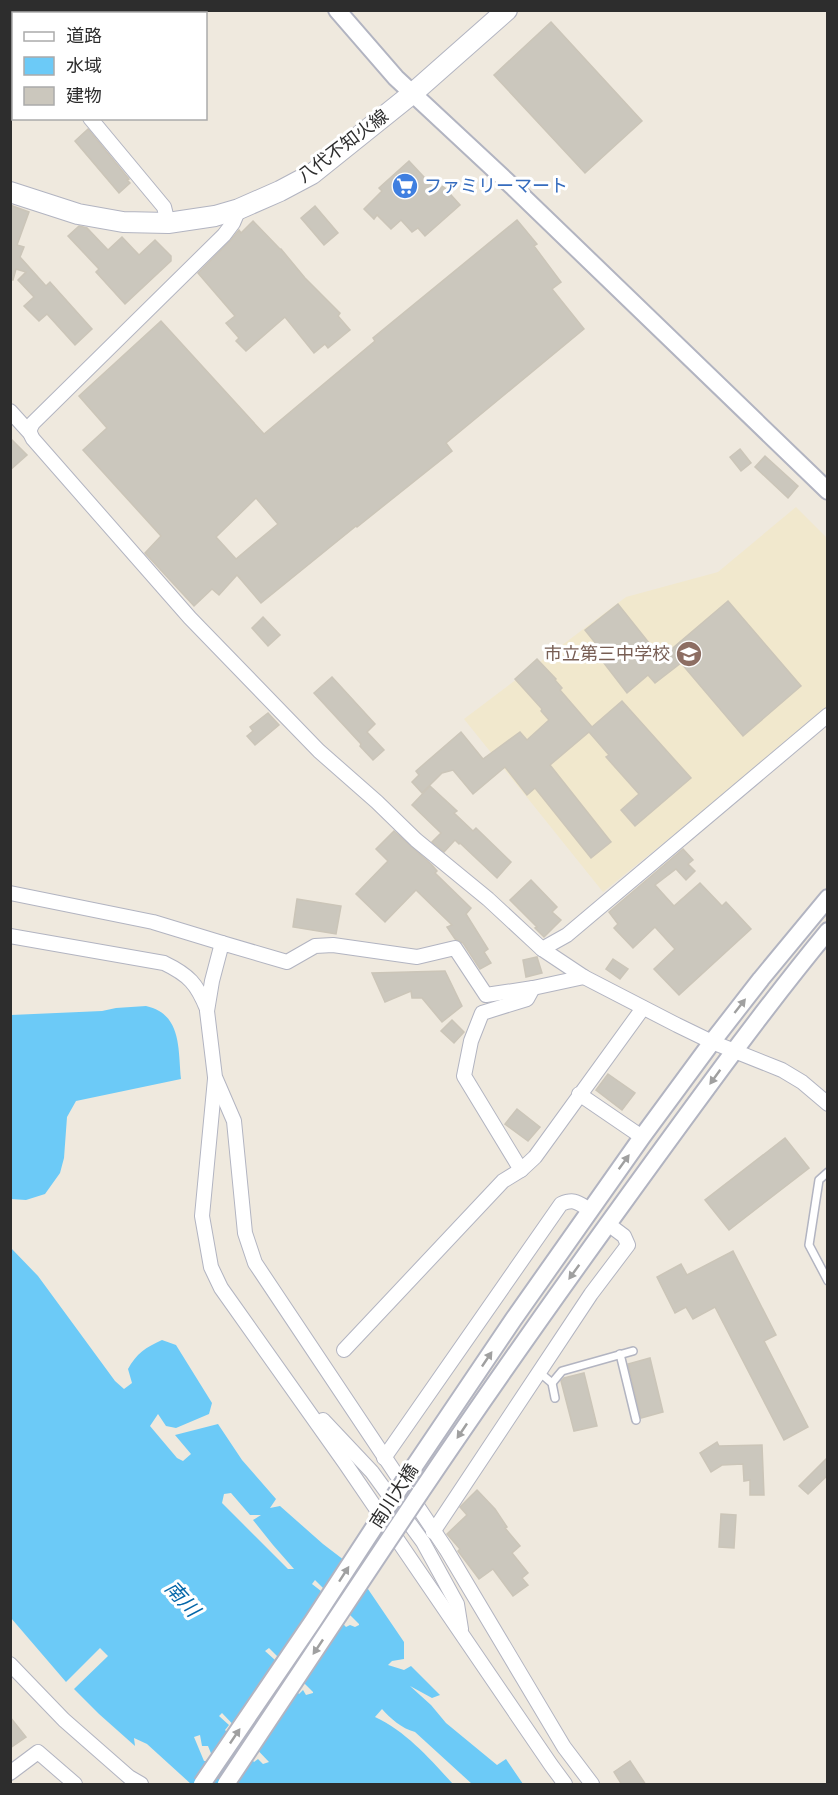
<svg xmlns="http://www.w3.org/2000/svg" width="838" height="1795" viewBox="0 0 838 1795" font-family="Jost,'Noto Sans JP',sans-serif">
<rect width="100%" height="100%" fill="#efe9de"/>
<!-- education -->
<polygon fill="#f1e8cd" points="796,507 827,538 827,711 603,892 464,719 626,597 718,572"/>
<!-- water -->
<g fill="#6ccaf7" fill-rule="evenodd">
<path d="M146 1006C182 1014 178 1049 181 1079L76 1101 67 1117 64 1158 60 1173 45 1194 26 1200 11 1199V1015L102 1011 116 1008Z"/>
<path d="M10 1247 38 1276 115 1381 124 1389 132 1383 128 1369C136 1354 146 1347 162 1340L176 1345 212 1403 209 1414 176 1428 166 1426 158 1414 150 1426 177 1458 183 1461 191 1454 175 1435 218 1424 242 1460 276 1499 270 1508 280 1506 323 1544 353 1567 404 1642V1659L392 1661 388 1665 404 1670 411 1666 440 1695 432 1698 410 1686 431 1705 446 1723 497 1765 506 1759 523 1784H472L415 1732C401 1728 391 1719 382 1709L375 1717C407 1732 430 1759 453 1784H191L147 1744 134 1738 135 1746 99 1714 74 1689 108 1656 100 1648 66 1682 11 1618ZM231 1493 250 1515H261L253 1520 273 1545 294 1569H288L222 1503 224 1494ZM315 1580 359 1624V1625L355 1627 350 1625 346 1627 318 1597 321 1591 312 1584ZM269 1648 313 1692V1693L306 1695 303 1690 299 1694 272 1666 275 1660 265 1651ZM222 1713 269 1762 263 1764 258 1759 254 1762 225 1730 229 1725 219 1716ZM200 1735 202 1746H208L217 1768 208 1761H204L194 1737Z"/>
</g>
<!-- building -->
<g fill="#cbc7bd" stroke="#cbc5b8" stroke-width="1.5" fill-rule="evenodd">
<polygon points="551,22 642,121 585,173 494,75"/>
<polygon points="88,129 129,179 127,180 130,183 119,193 75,141"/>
<polygon points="409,161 437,191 443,186 460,205 425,236 418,228 412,232 401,220 391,229 377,215 374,219 364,209 382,191 379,188"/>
<polygon points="10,205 29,212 17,245 24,247 20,257 46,286 50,282 92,329 75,345 47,314 39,321 24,306 34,297 18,280 26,272 16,269 13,280 10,280"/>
<polygon points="315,206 338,233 324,245 301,218"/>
<path d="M517 220 537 244 534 246 561 282 552 289 584 329 446 443 452 451 357 527 356 526 261 603 237 575 219 595 212 589 194 606 145 553 161 536 83 450 107 428 79 396 161 321 264 434 375 341 373 338ZM256 498 278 524 236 559 216 537Z"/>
<polygon points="253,221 280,249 281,249 305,278 340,313 338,316 350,330 328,348 325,344 314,353 285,317 246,351 236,341 239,338 226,323 235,316 198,273 230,241 239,230 241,233"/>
<polygon points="79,226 87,228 108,250 122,237 139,255 155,240 171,256 171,261 125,304 96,272 99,269 68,236"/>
<polygon points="10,438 27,455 10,470"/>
<polygon points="740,449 751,463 741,471 730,457"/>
<polygon points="765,456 798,486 788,498 755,467"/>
<polygon points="728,601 801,686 743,736 681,663 655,683 648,675 627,693 600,658 605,655 585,630 618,604 661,658"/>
<polygon points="263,617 280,635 268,646 252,628"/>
<polygon points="537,659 556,679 555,680 562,688 560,690 592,727 622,701 691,778 635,826 621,810 639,794 606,757 609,755 589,732 550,765 611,842 591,858 535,788 527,795 505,767 473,794 453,770 442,773 422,793 412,782 419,775 416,771 461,732 483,759 520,732 527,740 549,720 541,711 542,709 515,679"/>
<polygon points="332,677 375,724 367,732 384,750 373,760 360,746 361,744 314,693"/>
<polygon points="268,713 279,725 255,745 247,736 253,731 250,727"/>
<polygon points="430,786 457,811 454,813 473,831 476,828 511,862 497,878 460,843 459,844 455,840 444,852 432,842 441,833 412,805"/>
<polygon points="394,831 432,865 437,871 435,873 471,908 466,914 488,949 484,952 491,963 480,969 463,943 455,939 447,927 452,925 416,890 385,922 356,894 388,861 376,849"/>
<polygon points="683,849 693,860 688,864 695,871 686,880 676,869 655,885 674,906 700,883 722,906 726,902 751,929 679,995 654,969 675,949 655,927 633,948 614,928 618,924 609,912"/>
<polygon points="531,880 557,907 552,912 561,920 544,937 535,928 537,927 510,900"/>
<polygon points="297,899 341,906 336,934 293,927"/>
<polygon points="537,957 542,973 526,977 523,960"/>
<polygon points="613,959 628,969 620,979 606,969"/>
<polygon points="445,971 462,1006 442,1022 422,998 412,998 411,991 385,1002 372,973"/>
<polygon points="452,1020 464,1032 454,1043 441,1031"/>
<polygon points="608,1074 635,1093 622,1110 596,1090"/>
<polygon points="517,1109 540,1127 528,1141 505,1124"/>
<polygon points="785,1138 809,1168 729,1230 705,1200"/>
<polygon points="733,1251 776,1335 764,1341 808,1427 784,1440 715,1307 693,1319 686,1307 675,1313 657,1277 681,1264 687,1275"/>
<polygon points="650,1358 663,1412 641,1418 628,1364"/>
<polygon points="584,1373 597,1426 574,1431 561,1381 564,1378"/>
<polygon points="717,1442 719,1446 762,1445 764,1495 750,1495 750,1480 744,1481 743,1464 722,1465 711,1472 700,1453"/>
<polygon points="828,1457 828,1475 808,1494 799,1486"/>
<polygon points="477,1490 495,1509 507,1527 505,1528 520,1546 512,1553 528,1573 522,1578 528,1585 513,1596 493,1569 479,1579 458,1551 460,1549 447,1534 467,1515 460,1507"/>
<polygon points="721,1514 736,1515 734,1548 719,1547"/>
<polygon points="10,1717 26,1737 10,1748"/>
<polygon points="630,1761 646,1785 622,1785 614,1772"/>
</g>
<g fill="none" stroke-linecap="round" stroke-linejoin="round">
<!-- service casing -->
<g stroke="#b2b4c1" stroke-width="10">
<g id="service">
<polyline points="828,1172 819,1180 809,1245 828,1281"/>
<polyline points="620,1354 636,1420"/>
<polyline points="539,1372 552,1383 555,1398"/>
<polyline points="552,1383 562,1371 633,1351"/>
</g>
</g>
<!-- minor casing -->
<g stroke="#b2b4c1" stroke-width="16">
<g id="minor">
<polyline points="10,30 14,34"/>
<polyline points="90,118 164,207 168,223"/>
<path d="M239 209 233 223 224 235 33 423C29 430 29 432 33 439L190 618 319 751 377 802 416 840 488 899 542 949 567 935 828 715"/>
<polyline points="10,411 30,433"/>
<polyline points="10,893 153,922 222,943"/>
<path d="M10 936 164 963C189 975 197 984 207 1009"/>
<polyline points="542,949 584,977 677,1025 712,1042 782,1070 802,1082 828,1104"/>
<polyline points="584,977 533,988 486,995 455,948 417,957 333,945 315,946 287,962 222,943 212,981 207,1011 215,1077 234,1121 245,1233 255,1263 446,1549 564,1747 592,1784"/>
<polyline points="215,1079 202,1216 211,1267 221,1288 345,1463 551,1765 565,1784"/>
<polyline points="579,1094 642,1137"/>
<polyline points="521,1170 464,1076 471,1041 482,1013 527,999 533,988"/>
<polyline points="344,1350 503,1181 521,1170 535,1157 643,1008"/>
<polyline points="323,1420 372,1472 423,1542 457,1604 461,1629"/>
<path d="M384 1458 561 1204C575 1198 578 1203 590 1210"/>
<polyline points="433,1532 591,1294 628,1245 624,1236 608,1224"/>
<polyline points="10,1664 64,1720 129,1777 141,1784"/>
<polyline points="10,1773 38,1752 75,1784"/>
</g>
</g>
<!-- tertiary casing -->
<g stroke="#b2b4c1" stroke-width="20">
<g id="tertiary">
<polyline points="337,10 396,78 513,187 828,491"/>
<polyline points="407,1477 513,1320 642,1137 712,1042 761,979 828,898"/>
<path d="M420 1493C496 1380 575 1269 655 1159 711 1082 767 1005 828 931"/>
</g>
</g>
<!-- secondary casing -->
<g stroke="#b2b4c1" stroke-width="22">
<polyline id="secondary" points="10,192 78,214 123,222 168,223 215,216 239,209 280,191 312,174 413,93 507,10"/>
</g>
<!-- service -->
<use href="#service" stroke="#fff" stroke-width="7"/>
<!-- minor -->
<use href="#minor" stroke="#fff" stroke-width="14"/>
<!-- tertiary -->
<use href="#tertiary" stroke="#fff" stroke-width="16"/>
<!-- secondary -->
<use href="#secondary" stroke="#fff" stroke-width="20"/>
<!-- tertiary-bridge casing -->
<g stroke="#b2b4c1" stroke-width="20" stroke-linecap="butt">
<g id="tertiary-bridge">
<polyline points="202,1784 313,1621 407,1477"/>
<polyline points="226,1784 420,1493"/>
</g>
</g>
<!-- tertiary-bridge -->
<use href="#tertiary-bridge" stroke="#fff" stroke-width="16"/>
</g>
<!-- one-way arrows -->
<defs><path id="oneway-solid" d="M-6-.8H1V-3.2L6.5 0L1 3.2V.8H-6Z" transform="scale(1.5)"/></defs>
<g fill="#a0a0a0">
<use href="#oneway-solid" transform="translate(740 1006) rotate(-52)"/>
<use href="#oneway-solid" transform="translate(715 1077) rotate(126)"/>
<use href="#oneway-solid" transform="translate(624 1162) rotate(-54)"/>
<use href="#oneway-solid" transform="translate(574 1272) rotate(126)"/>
<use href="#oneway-solid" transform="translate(487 1359) rotate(-56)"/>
<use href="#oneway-solid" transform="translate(462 1431) rotate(124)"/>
<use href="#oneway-solid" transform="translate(344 1574) rotate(-57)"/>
<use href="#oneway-solid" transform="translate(318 1647) rotate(124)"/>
<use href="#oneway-solid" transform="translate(235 1736) rotate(-56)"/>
</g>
<!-- icons -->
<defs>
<g id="supermarket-disc" transform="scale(1.35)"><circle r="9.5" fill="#3f7fe0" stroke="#fff"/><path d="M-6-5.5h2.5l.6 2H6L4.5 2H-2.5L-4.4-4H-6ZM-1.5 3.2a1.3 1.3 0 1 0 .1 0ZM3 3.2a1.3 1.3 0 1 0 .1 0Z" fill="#fff"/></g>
<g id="school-disc" transform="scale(1.35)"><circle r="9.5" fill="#8d6e63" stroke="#fff"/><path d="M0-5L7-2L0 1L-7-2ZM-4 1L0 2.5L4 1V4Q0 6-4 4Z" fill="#fff"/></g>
</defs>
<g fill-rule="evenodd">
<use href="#supermarket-disc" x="405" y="186"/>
<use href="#school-disc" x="689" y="654"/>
</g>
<g text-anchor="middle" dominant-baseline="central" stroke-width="6" stroke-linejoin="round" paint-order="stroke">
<!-- street labels -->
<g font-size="18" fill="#2d2d2d" stroke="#fff">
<text transform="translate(343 146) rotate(-37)">八代不知火線</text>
<text transform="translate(394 1496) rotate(-57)">南川大橋</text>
</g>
<!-- shop labels -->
<g font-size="18" fill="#366cbe" stroke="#fff" text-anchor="start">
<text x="424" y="186">ファミリーマート</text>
</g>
<!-- education labels -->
<g font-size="18" fill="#785e54" stroke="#fff" text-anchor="end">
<text x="670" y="654">市立第三中学校</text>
</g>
<!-- water labels -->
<g font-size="20" font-style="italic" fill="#0567a9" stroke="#fff">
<text transform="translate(182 1599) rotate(48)">南川</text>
</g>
</g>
<!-- border -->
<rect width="838" height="1795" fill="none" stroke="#2d2d2d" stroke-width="24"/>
<!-- legend -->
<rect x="12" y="12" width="195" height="108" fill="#ffffff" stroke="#ababab" stroke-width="1.5"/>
<rect x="24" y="32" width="30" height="9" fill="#ffffff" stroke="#ababab" stroke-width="1.5"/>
<text x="66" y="42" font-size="18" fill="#2d2d2d">道路</text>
<rect x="24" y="57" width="30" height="18" fill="#6ccaf7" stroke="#ababab" stroke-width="1.5"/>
<text x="66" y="72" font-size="18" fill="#2d2d2d">水域</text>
<rect x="24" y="87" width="30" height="18" fill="#cbc7bd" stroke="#ababab" stroke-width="1.5"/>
<text x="66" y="102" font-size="18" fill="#2d2d2d">建物</text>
</svg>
